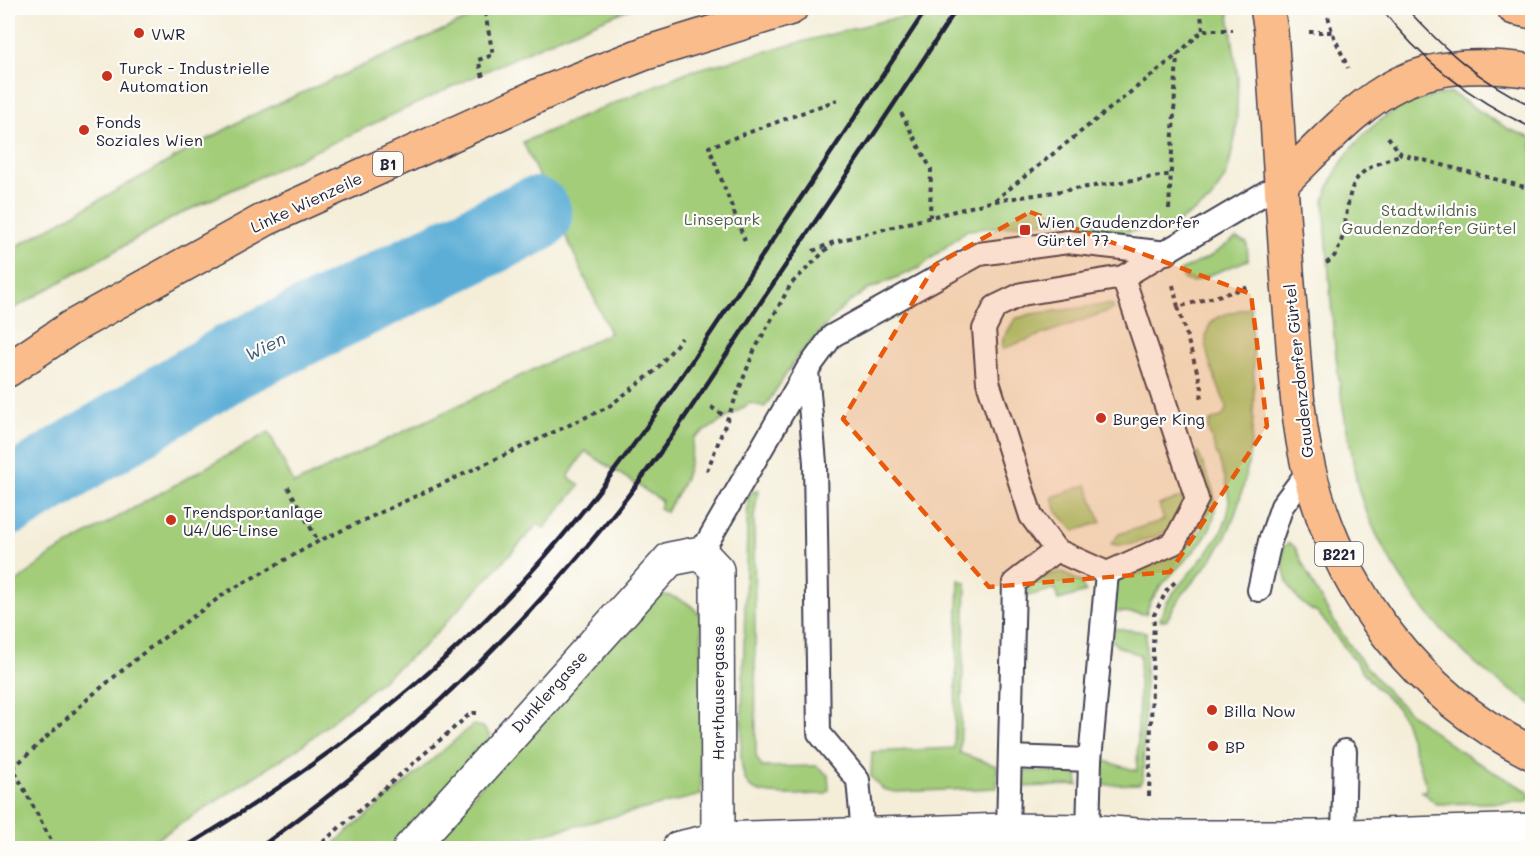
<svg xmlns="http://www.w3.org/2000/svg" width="1540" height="856" viewBox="0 0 1540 856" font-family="Mali,sans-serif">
<rect width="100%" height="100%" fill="#fdfcf7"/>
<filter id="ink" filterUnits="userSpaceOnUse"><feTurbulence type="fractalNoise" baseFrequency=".0167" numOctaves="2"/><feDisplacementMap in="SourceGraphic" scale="12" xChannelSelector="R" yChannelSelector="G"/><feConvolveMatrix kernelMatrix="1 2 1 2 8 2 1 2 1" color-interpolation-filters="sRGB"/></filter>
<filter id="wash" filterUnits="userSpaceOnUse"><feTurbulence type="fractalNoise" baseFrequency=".008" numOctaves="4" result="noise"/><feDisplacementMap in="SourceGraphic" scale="24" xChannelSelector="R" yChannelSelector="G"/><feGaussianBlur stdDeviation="1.35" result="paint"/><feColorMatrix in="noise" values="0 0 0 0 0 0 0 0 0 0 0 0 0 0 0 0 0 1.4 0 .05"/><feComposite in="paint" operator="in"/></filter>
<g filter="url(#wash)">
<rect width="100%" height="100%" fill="#f4eed9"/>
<!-- green -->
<g fill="#a3cd79" stroke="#62785a" stroke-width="1.5">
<polygon points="492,8 632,8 557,38 176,216 8,312 8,251 246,118"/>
<path d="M968 8H1228L1238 78 1236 134 1227 174 1210 201 1172 226 1107 234 1066 220 967 230 919 268 867 290 843 307 797 357 765 407 750 403 694 438C689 473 685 482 666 512L659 508 662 501 585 451 568 477 580 485 544 528 538 524 424 646 299 748 160 837 137 848H8V589L52 554 269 432 294 484 610 333 523 142 687 72 886 20Z"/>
<path d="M1451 93 1508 129 1532 138V704C1456 659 1394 585 1363 503 1356 486 1354 467 1351 449 1333 368 1330 284 1324 201 1338 156 1373 115 1419 100 1429 96 1441 95 1451 93Z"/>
<polygon points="1236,238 1247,243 1248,260 1192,282 1185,280 1180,271 1209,257"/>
<polygon points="1112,304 1114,309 1002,349 1003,339 1015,319 1031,314"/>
<path d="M1251 307C1255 384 1260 466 1225 538 1210 568 1181 589 1167 620H1160C1165 601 1176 589 1189 574 1244 512 1234 503 1208 429L1210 421 1223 416 1227 408C1219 385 1189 332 1219 317 1229 312 1241 310 1251 307Z"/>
<path d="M1198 452C1204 469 1217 492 1215 511 1210 553 1156 574 1146 614L1111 611 1115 579C1188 549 1227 544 1195 454Z"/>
<polygon points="1087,485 1101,522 1075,531 1057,512 1052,497"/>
<path d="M758 490 754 518 756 756 762 767 817 766 828 775 829 790 825 794C808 794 760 799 749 786 743 779 742 767 741 758L748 494Z"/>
<path d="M1187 495 1168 531C1150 538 1130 549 1111 544L1119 534 1164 520 1159 505Z"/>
<path d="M1289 543 1295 547C1349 668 1411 730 1528 791L1530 797 1526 802 1436 804 1422 791H1426L1427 788 1404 720 1398 709 1370 681 1319 614C1292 602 1280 576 1283 547Z"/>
<path d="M1060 572 1080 581 1086 592 1058 600 1055 589 1024 597C1031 579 1043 576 1060 572Z"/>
<polygon points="959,580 966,583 960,753 997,766 997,788 895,792 883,789 871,777 872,752 954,748"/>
<path d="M666 595C683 599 692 604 702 618L701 795 487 848H425L651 599Z"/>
<polygon points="1111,628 1146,632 1143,779 1139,784 1099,785 1098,765 1102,760 1137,771 1140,655 1117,646 1111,639"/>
<polygon points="473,725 483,727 490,736 488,744 394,848 329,848"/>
<polygon points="1022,771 1073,772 1077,775 1078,785 1017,787 1018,776"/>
</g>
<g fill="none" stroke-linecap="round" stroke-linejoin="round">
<!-- river -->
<polyline stroke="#5caed7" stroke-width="76" points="8,498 231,362 534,215"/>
</g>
</g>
<g filter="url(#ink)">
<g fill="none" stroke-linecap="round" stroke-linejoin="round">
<!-- service casing -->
<g stroke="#424153" stroke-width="26">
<g id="service">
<polyline points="1123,277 1197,499 1174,543 1107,573 1056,550 1031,516 988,382 984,329 995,307 1022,294 1123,277 1282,183"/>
<polyline points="701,553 807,370"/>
<polyline points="1259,590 1270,541 1282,506 1309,470"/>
<polyline points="1010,757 1090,760"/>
<polyline points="1008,830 1014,583 1056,550"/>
<polyline points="1088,831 1090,760 1107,573"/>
<polyline points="863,834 858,780 819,733 815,463 807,370 832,336 979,254 1068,242 1167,253"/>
<polyline points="1343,837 1345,751"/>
</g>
</g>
<!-- minor casing -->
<g stroke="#424153" stroke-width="36">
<g id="minor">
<polyline points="410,848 670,559 701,553 717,570 718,839"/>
<polyline points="679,848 718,839 1008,830 1088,831 1160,837 1320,837 1532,830"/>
</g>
</g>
<!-- primary casing -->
<g stroke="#424153" stroke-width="36">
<g id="primary">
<path d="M1267 8 1271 31C1278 123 1282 216 1290 308 1295 362 1296 417 1309 470 1339 593 1419 697 1532 753"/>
<polyline points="1514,8 1532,12"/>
<path d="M1282 183C1369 98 1401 52 1532 71"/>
<polyline points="8,370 70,328 266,219 546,92 646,53 791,8"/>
</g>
</g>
<!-- path -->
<g stroke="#424153" stroke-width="4" stroke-dasharray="4.5 4.5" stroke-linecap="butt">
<polyline points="1200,8 1203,30"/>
<polyline points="1326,8 1332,32 1348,68"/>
<polyline points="1309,32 1332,32"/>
<polyline points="483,77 478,60 493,55 484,8"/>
<polyline points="901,113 931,169 930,217"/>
<polyline points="1388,137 1401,154 1532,189"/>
<polyline points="995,201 1173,174"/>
<polyline points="1169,209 1177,55"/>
<polyline points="745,241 709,147 837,100"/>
<polyline points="813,251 834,242 994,201 1177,55 1203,30 1232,30"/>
<path d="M1326 263C1350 251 1342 201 1356 180 1365 166 1386 161 1401 154"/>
<polyline points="1173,285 1178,307 1250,287"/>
<polyline points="1178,307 1202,388 1201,400"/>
<polyline points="711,407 726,417"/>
<polyline points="707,471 754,351 791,284 832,244"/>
<polyline points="288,487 318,541"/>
<polyline points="8,759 13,768 8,772"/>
<polyline points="1149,796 1154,615 1167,590 1175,582"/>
<polyline points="55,848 13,768 91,696 147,650 227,592 319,541 608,407 655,371 682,338"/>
<polyline points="316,848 471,713 478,713"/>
</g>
<!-- service -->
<use href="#service" stroke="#fff" stroke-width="22"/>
<!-- minor -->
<use href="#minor" stroke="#fff" stroke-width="33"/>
<!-- primary -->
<use href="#primary" stroke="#fabc8b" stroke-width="33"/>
<!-- tram -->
<g stroke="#22223b" stroke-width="1.5">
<path d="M1381 8C1421 61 1473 100 1532 128"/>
<path d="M1406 8C1445 50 1479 81 1532 106"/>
</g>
<!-- rail -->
<g stroke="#22223b" stroke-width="4.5">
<path d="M184 848C312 771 431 683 531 572 611 484 678 383 744 283 805 191 867 100 927 8"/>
<path d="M259 848C390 754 511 642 612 516 669 446 717 368 767 293 831 198 895 104 957 8"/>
</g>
</g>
</g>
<!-- marked area -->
<path fill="#e8590c" fill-opacity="0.2" stroke="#e8590c" stroke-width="4.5" stroke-dasharray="12 8" stroke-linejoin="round" d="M1030 212 1251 294 1267 426 1170 572 989 587 843 419 935 265Z"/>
<!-- markers -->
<g fill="#c8321e" stroke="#fdfcf7" stroke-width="2">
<circle cx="139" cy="33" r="6"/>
<circle cx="107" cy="76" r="6"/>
<circle cx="84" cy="130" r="6"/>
<rect x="1019" y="224" width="12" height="12" rx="3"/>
<circle cx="1101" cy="418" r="6"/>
<circle cx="171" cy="520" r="6"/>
<circle cx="1212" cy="710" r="6"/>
<circle cx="1213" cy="746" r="6"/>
</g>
<g text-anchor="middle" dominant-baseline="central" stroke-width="4.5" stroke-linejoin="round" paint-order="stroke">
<!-- shield labels -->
<g fill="#fdfcf7" stroke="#646373" stroke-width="1.5">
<rect x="373" y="152" width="30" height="24" rx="4.5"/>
<rect x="1315" y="542" width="48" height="24" rx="4.5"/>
</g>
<g font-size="15" font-weight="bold" fill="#22223b">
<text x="388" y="164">B1</text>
<text x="1339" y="554">B221</text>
</g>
<!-- poi labels -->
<g font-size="16" fill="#22223b" stroke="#fdfcf7" text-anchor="start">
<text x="151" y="33">VWR</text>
<text x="119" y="67">Turck - Industrielle<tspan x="119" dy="18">Automation</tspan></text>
<text x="96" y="121">Fonds<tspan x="96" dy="18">Soziales Wien</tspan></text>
<text x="1037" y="221">Wien Gaudenzdorfer<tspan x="1037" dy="18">Gürtel 77</tspan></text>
<text x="1113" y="418">Burger King</text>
<text x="183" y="511">Trendsportanlage<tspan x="183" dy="18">U4/U6-Linse</tspan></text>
<text x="1224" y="710">Billa Now</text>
<text x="1225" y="746">BP</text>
</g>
<!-- street labels -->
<g font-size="16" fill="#22223b" stroke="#fdfcf7">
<text transform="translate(306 202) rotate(-25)">Linke Wienzeile</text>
<text transform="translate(1298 371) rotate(-96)">Gaudenzdorfer Gürtel</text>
<text transform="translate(549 691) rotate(-48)">Dunklergasse</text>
<text transform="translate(717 693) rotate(-90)">Harthausergasse</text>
</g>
<!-- park labels -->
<g font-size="16" fill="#4f5e51" stroke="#fdfcf7">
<text x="1429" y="209">Stadtwildnis<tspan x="1429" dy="18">Gaudenzdorfer Gürtel</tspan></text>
<text x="722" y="218">Linsepark</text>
</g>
<!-- water labels -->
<g font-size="18" font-style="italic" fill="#395a79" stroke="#fdfcf7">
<text transform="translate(265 346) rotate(-26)">Wien</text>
</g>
</g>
<!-- margin -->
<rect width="1540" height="856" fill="none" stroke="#fdfcf7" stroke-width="30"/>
</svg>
